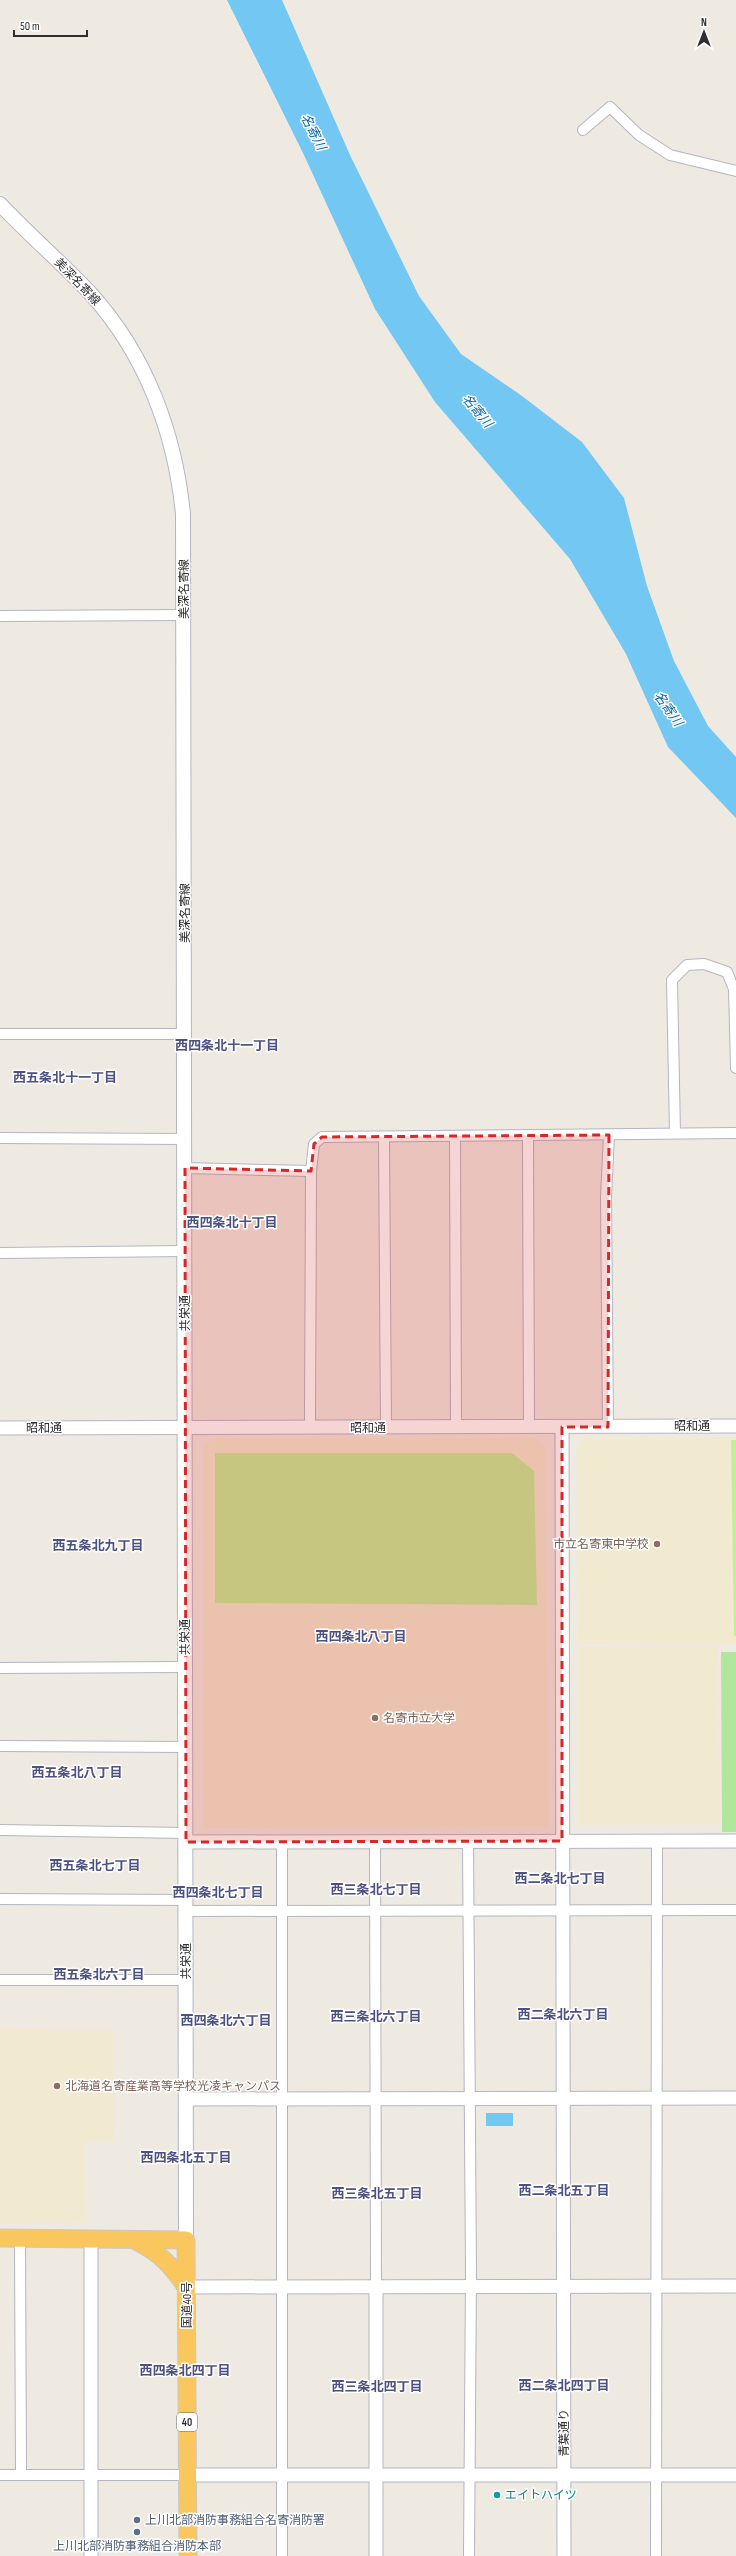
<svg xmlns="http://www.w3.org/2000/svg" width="736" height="2556" viewBox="0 0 736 2556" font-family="'Sofia Sans Condensed','Noto Sans JP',sans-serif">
<rect width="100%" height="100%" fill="#efeae1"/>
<!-- education -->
<g fill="#f1e9d0">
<polygon points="736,1437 736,1644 578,1644 577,1445 588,1438"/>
<polygon points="214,1438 537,1438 545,1446 549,1827 203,1828 203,1447"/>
<polygon points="718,1646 719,1824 578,1825 578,1647"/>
<polygon points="0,2028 113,2030 114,2142 84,2142 86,2222 0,2223"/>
</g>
<!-- green -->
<polygon fill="#b0e79c" points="721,1652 736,1652 736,1832 722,1832"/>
<!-- pitch -->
<g fill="#c3ee98">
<polygon points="731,1440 736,1440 736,1636 734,1636"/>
<polygon points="215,1453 512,1453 534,1471 537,1605 215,1603"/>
</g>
<!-- water -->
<g fill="#72c7f3">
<polygon points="227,0 282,0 350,155 419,296 461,354 522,396 582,442 624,498 647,586 674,661 708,726 736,757 736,818 668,747 626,654 570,559 435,402 375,309 303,153"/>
<rect x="486" y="2113" width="27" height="13"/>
</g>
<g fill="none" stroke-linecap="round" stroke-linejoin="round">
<!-- minor casing -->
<g stroke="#b4b5c1" stroke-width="12">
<g id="minor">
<polyline points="583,130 610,107 639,135 670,155 736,171"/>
<polyline points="0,616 184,615"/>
<polyline points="0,1034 185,1034"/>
<polyline points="675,1133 672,980 687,965 704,964 727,972 734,989 736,1068"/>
<polyline points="455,1136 456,1427"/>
<polyline points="528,1136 529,1427"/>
<polyline points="0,1138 185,1139"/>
<polyline points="384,1138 386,1428"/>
<polyline points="185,1168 311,1171"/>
<polyline points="0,1253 185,1251"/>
<polyline points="608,1427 606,1197 609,1135"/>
<polyline points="310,1428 311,1171 314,1144 322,1137 736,1133"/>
<polyline points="0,1668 185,1667"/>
<polyline points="0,1746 185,1747"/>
<polyline points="0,1830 186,1833"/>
<polyline points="282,1841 282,2556"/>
<polyline points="468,1841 471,2275 469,2556"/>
<polyline points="375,1842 376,2287"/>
<polyline points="0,1899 186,1900"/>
<polyline points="186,1911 736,1910"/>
<polyline points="0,1980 186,1980"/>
<polyline points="20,2238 21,2475"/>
<polyline points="0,2475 187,2475"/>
<polyline points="656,2556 657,1841"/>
</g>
</g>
<!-- tertiary casing -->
<g stroke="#b4b5c1" stroke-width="15">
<g id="tertiary">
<polyline points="562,1427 564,2556"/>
<polyline points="0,1428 736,1426"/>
<polyline points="186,1842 736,1841"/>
<polyline points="187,2099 736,2098"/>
<polyline points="91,2238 91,2556"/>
<polyline points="186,2287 736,2286"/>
<polyline points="376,2287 376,2556"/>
<polyline points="187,2475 736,2475"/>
</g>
</g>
<!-- secondary casing -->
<g stroke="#b4b5c1" stroke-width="16">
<path id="secondary" d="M0 204C29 235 62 263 91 294 146 355 175 433 183 514L186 2240"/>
</g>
<!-- trunk casing -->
<g stroke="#c9c9c9" stroke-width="19">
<g id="trunk">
<polyline points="0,2238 186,2240 188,2556"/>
<path d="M136 2241C160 2253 172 2266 186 2287"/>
</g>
</g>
<!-- minor -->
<use href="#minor" stroke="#fff" stroke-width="10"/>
<!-- tertiary -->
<use href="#tertiary" stroke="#fff" stroke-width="13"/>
<!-- secondary -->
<use href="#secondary" stroke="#fff" stroke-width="14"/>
<!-- trunk -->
<use href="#trunk" stroke="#fac65e" stroke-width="17"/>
</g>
<!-- marked area -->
<path fill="#d62828" fill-opacity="0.2" stroke="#d62828" stroke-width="3" stroke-dasharray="8 5" stroke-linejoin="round" d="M609 1135 608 1427H562V1841L186 1842 185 1168 311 1171 314 1144 322 1137Z"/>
<!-- markers -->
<g fill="#8d6e63" stroke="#fff" stroke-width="1.5">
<circle cx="657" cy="1544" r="4"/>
<circle cx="375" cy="1718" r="4"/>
<circle cx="57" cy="2086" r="4"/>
</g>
<circle fill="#0f9aa8" stroke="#fff" stroke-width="1.5" cx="497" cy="2495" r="4"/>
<g fill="#5c6f8a" stroke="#fff" stroke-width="1.5">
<circle cx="137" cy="2520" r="4"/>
<circle cx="137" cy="2532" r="4"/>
</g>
<g text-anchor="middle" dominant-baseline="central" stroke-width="3" stroke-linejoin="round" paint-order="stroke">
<!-- shield labels -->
<rect fill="#fff" stroke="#6d6d6d" stroke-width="1" x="177" y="2413" width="20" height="18" rx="3"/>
<g font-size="11" font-weight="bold" fill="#2e2e2e">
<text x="187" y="2422">40</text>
</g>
<!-- street labels -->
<g font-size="12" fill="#2e2e2e" stroke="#fff">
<text transform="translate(77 282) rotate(46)">美深名寄線</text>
<text transform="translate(184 589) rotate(-90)">美深名寄線</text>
<text transform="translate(185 913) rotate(-90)">美深名寄線</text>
<text transform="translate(185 1313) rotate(-90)">共栄通</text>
<text x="692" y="1426">昭和通</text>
<text x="44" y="1428">昭和通</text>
<text x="368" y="1428">昭和通</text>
<text transform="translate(185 1637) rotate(-90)">共栄通</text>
<text transform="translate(186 1961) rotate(-90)">共栄通</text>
<text transform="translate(187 2305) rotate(-90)">国道40号</text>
<text transform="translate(564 2433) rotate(-90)">青葉通り</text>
</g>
<!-- education labels -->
<g font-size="12" fill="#785e54" stroke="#fff" text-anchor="start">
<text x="649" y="1544" text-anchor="end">市立名寄東中学校</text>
<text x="383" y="1718">名寄市立大学</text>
<text x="65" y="2086">北海道名寄産業高等学校光凌キャンパス</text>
</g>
<!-- culture labels -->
<g font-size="12" fill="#0d838f" stroke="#fff" text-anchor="start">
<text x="505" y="2495">エイトハイツ</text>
</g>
<!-- service labels -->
<g font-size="12" fill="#4e5e75" stroke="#fff" text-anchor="start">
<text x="145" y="2520">上川北部消防事務組合名寄消防署</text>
<text x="137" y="2546" text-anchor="middle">上川北部消防事務組合消防本部</text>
</g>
<!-- water labels -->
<g font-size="13" font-style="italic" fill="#0964a7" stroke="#fff">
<text transform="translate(313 132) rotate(63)">名寄川</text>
<text transform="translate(477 411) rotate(50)">名寄川</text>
<text transform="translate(668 709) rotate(55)">名寄川</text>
</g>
<!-- neighbourhood labels -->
<g font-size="13" font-weight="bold" fill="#4c5181" stroke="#fff">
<text x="227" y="1046">西四条北十一丁目</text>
<text x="65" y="1078">西五条北十一丁目</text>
<text x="232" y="1223">西四条北十丁目</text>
<text x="98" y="1546">西五条北九丁目</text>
<text x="361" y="1637">西四条北八丁目</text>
<text x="77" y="1773">西五条北八丁目</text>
<text x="95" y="1866">西五条北七丁目</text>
<text x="560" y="1879">西二条北七丁目</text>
<text x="376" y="1890">西三条北七丁目</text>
<text x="218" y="1893">西四条北七丁目</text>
<text x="99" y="1975">西五条北六丁目</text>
<text x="563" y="2015">西二条北六丁目</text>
<text x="376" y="2017">西三条北六丁目</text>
<text x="226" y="2021">西四条北六丁目</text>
<text x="186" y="2158">西四条北五丁目</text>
<text x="564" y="2191">西二条北五丁目</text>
<text x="377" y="2194">西三条北五丁目</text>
<text x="185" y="2371">西四条北四丁目</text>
<text x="564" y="2386">西二条北四丁目</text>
<text x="377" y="2387">西三条北四丁目</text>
</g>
</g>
<!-- north arrow -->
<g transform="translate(704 32)" stroke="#ffffff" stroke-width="3" paint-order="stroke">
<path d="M0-3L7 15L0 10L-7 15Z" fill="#2e2e2e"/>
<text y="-6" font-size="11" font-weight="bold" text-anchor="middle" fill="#2e2e2e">N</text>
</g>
<!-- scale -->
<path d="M14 30v6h73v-6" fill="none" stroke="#2e2e2e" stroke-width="2"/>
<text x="20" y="30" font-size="12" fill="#2e2e2e" stroke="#ffffff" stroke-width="3" paint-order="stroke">50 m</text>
</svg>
